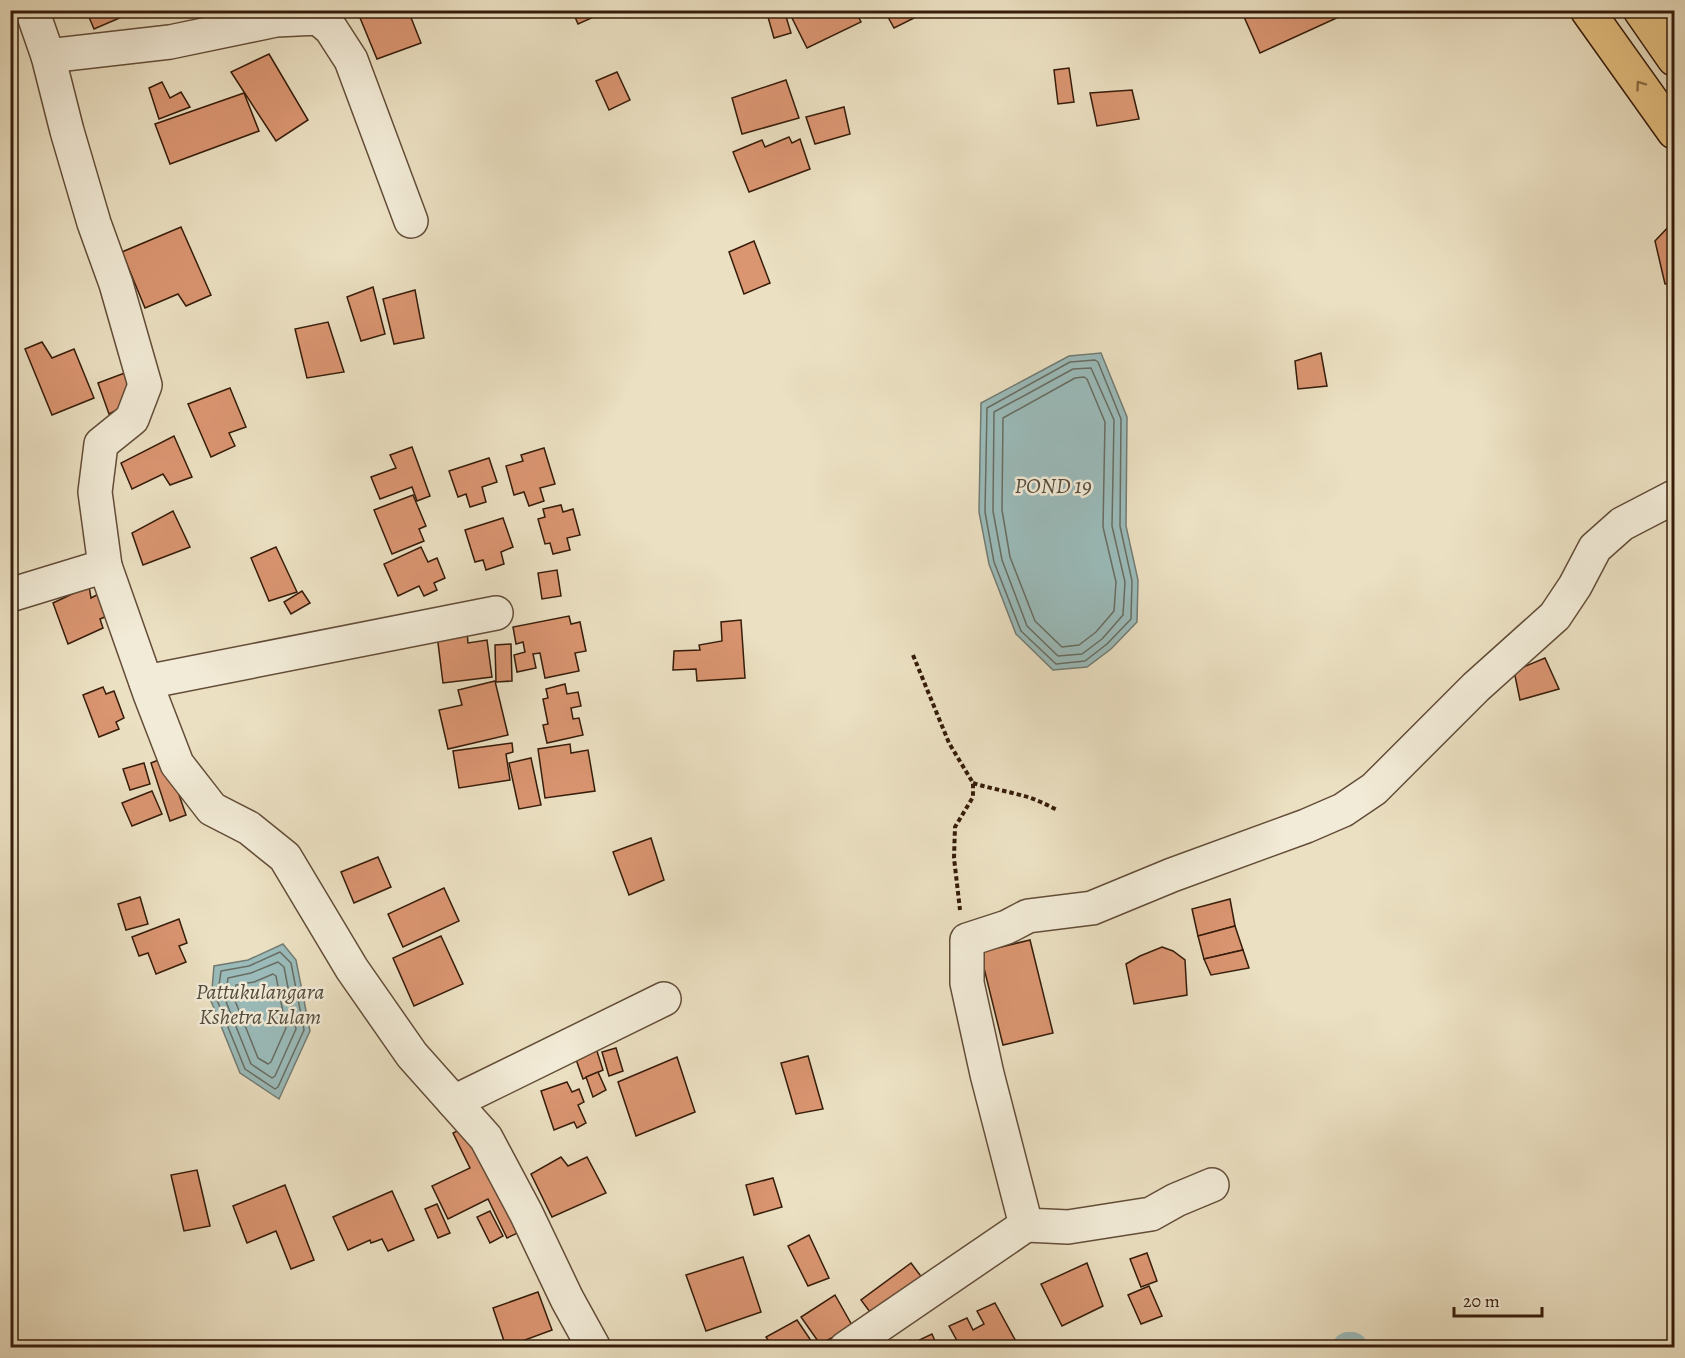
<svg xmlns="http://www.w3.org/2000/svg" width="1685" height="1358" viewBox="0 0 1685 1358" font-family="Alegreya,serif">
<rect width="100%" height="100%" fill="#ebe0c2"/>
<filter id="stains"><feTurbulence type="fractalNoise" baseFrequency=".00333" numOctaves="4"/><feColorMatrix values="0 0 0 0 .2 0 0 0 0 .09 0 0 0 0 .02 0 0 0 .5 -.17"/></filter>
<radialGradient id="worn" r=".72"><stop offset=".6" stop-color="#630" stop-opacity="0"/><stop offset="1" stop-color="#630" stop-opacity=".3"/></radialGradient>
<!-- water -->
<g fill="#9abbba" stroke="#727b74" stroke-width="1.5">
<polygon points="1101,353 1127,417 1126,526 1138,580 1137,622 1111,649 1087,667 1053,670 1016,634 989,564 979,512 981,403 1069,356"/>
<polygon points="283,944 296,960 310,1031 279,1099 240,1073 211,1001 214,966 248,960"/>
</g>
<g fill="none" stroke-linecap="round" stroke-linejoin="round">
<!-- shore -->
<g stroke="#686c62" stroke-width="1.5">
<polygon points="1095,360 1098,362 1121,419 1120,526 1132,581 1131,619 1107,644 1085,661 1056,664 1021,631 994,562 985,512 987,408 1070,362"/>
<polygon points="1091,368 1114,420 1112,526 1125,582 1123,615 1102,639 1082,654 1058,656 1027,626 1002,560 993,511 994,412 1073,369"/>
<polygon points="1084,377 1087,379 1105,422 1103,527 1116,582 1114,611 1096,632 1079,645 1062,647 1035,621 1010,557 1002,510 1003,418 1075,378"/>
<polygon points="280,952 291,963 304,1030 278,1087 275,1089 245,1069 217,1000 221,971 249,966"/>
<polygon points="278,962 284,967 296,1029 275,1076 272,1078 251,1064 225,999 228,978 251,973"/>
<polygon points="273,974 276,976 286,1028 271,1062 268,1064 258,1058 234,998 236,985 254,982"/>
</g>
<!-- canal -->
<polyline stroke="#9abbba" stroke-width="32" points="1348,1348 1352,1348"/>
</g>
<!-- building -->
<g fill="#da9571" stroke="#361c0a" stroke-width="1.5">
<polygon points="86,10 138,10 94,29"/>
<polygon points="366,10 408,10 421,43 377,59 358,13"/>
<polygon points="572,10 593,10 596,16 578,24"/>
<polygon points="766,10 784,10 791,33 774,38"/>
<polygon points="788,10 855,10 861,22 807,48"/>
<polygon points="897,10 930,10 894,28 888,17"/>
<polygon points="1241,10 1354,10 1260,53"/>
<polygon points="269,54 308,120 276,141 231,72"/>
<polygon points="1069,68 1074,102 1058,104 1054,70"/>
<polygon points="617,72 630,100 609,110 596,81"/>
<polygon points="786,80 799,118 742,134 732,98"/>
<polygon points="162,82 170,98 181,92 190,107 159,119 149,88"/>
<polygon points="1132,90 1139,119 1097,126 1090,93"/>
<polygon points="244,93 259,131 170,164 155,124"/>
<polygon points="844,107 850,134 815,144 806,117"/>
<polygon points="789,137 792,143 800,139 810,169 749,192 733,152 762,140 765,147"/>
<polygon points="1674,221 1674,283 1665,284 1655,241"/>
<polygon points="181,227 211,295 186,306 178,294 145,308 122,252"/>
<polygon points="754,241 770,283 744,294 729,252"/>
<polygon points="373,287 385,334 361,341 347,297"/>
<polygon points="415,290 424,338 394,344 383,299"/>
<polygon points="328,322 344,372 307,378 295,329"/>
<polygon points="42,342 52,358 74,349 94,398 52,415 25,349"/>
<polygon points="1321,353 1327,386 1298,389 1295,361"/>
<polygon points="130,371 138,399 109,414 98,383"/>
<polygon points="230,388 246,427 229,433 235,446 211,457 188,404"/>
<polygon points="174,436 192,477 170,485 163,474 132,489 121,463"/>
<polygon points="412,447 430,496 417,501 412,487 380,499 371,477 396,468 390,455"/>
<polygon points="544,448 555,484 540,488 544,501 529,506 524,492 514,495 506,466 523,461 521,455"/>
<polygon points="489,458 497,482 482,487 486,502 470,507 466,494 458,497 449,471"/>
<polygon points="413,495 426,526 419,529 424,541 392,554 374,510"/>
<polygon points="561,505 563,512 573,509 580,535 567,538 570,550 553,554 550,543 545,544 538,519 545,517 543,509"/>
<polygon points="173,511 190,547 143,565 132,533"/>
<polygon points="503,518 513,547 501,552 504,564 486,570 483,560 475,562 465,530"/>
<polygon points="276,547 297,592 269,601 251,558"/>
<polygon points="421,547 428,562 437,558 445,578 434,583 437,590 424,596 419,586 398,596 384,564"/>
<polygon points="557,570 561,596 542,599 538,573"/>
<polygon points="89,586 91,598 106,590 117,612 100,619 103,628 68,644 53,603"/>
<polygon points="302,591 310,603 291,614 284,602"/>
<polygon points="569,616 571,624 580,622 586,651 575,653 579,671 545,678 540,653 533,654 536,668 517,672 514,655 525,652 523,642 516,644 513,627"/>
<polygon points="741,620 745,678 697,681 696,669 673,670 674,651 700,650 699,645 722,641 721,622"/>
<polygon points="467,631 468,643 487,640 492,677 443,683 437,635"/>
<polygon points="511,644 512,681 496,682 495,645"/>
<polygon points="1545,658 1559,689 1520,700 1514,671"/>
<polygon points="495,681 508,735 448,749 439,710 462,705 458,690"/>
<polygon points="565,684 567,694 578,692 581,706 571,708 573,719 579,718 583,735 547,743 543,725 548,724 543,699 548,698 546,689"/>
<polygon points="103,687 106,694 114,691 124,718 116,722 119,729 99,737 83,695"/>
<polygon points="512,743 513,752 506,754 510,780 459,788 453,751"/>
<polygon points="570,744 571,753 588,750 595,791 545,798 538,749"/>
<polygon points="166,757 186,815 170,821 151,763"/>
<polygon points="531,758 541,805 519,809 509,763"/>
<polygon points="144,763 150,784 130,790 123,769"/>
<polygon points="152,791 162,814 132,826 122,803"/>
<polygon points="651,838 664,880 629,895 613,852"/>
<polygon points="378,857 391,887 354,903 341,872"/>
<polygon points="444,888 459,921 403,947 388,914"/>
<polygon points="140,897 148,924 126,930 118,904"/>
<polygon points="1230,899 1235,926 1198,936 1192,909"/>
<polygon points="179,919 187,943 179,946 186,962 156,974 148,953 139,956 132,937"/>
<polygon points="1235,926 1243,950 1204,959 1198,936"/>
<polygon points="441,936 463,984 414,1006 393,958"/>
<polygon points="1030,940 1053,1033 1003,1045 980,952"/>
<polygon points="1162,947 1173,951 1185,960 1187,995 1134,1004 1126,964 1140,956"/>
<polygon points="1243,950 1249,968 1211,975 1204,959"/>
<polygon points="595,1045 603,1070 583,1079 574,1054"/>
<polygon points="616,1048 623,1071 609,1076 602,1052"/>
<polygon points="808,1056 823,1109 796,1114 781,1063"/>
<polygon points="677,1057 695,1112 636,1136 618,1082"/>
<polygon points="598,1072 606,1090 593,1097 586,1077"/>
<polygon points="567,1082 572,1092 579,1089 584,1102 578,1105 586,1123 577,1128 574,1122 554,1130 541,1091"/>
<polygon points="472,1124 524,1230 507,1238 488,1199 448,1219 432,1186 470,1168 453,1133"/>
<polygon points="561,1157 568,1166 587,1157 606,1193 552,1217 531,1174"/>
<polygon points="197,1170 210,1226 184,1231 171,1175"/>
<polygon points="773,1178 782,1207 754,1215 746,1185"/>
<polygon points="285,1185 314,1260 291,1269 276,1231 247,1243 233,1206"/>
<polygon points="392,1191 414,1240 388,1251 382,1239 371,1243 370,1240 348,1250 333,1217"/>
<polygon points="437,1204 450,1233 438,1238 425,1209"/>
<polygon points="490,1211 503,1236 490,1243 477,1217"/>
<polygon points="809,1235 829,1278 808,1286 788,1246"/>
<polygon points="1147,1253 1157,1281 1141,1287 1130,1259"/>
<polygon points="743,1257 761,1312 706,1331 686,1275"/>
<polygon points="911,1263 926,1283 876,1320 861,1300"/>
<polygon points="1087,1263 1103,1306 1062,1326 1041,1284"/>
<polygon points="1149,1286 1162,1316 1141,1324 1128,1295"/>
<polygon points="538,1292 552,1330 506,1347 493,1308"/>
<polygon points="835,1295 853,1327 820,1344 801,1317"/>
<polygon points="995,1303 1019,1347 961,1348 949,1326 967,1318 973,1330 984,1324 977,1311"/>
<polygon points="797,1320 816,1348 773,1348 766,1337"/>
<polygon points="932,1334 938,1348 918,1348 915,1342"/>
</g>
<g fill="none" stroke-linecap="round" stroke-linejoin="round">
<!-- street casing -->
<g stroke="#634d38" stroke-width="36">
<g id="street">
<polyline points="32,10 48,56 67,131 94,223 116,284 145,385 132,419 101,444 95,492 105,566 150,694 177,764 212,809 249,828 285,857 352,969 412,1055 486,1138 526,1213 567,1299 594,1348"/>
<polyline points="48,56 170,42 276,20 318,18 331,29 351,60 411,221"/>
<polyline points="10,595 105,566"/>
<polyline points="146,682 496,613"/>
<polyline points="454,1102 664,999"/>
<polyline points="1212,1185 1176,1200 1151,1214 1068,1227 1026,1225 987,1074 967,983 967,940 1007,927 1028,916 1092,908 1172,875 1306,826 1343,810 1374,789 1476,687 1555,616 1575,586 1595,548 1622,524 1674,497"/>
<polyline points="846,1348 1026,1225"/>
</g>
</g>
<!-- highway casing -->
<g stroke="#361c0a" stroke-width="36">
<g id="highway">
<polyline points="1587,10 1674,132"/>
<polyline points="1640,10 1674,59"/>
</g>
</g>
<!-- path -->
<g stroke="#361c0a" stroke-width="4" stroke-dasharray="4.5 3" stroke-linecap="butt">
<polyline points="913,655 949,743 973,783 973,797 955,827 954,858 960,910"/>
<path d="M973 783C988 788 1002 790 1016 794 1031 797 1044 803 1057 810"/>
</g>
<!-- street -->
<use href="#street" stroke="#f2ebd7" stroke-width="33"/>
<!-- highway -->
<use href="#highway" stroke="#e6c081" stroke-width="33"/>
</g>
<!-- one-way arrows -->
<defs><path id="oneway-chevron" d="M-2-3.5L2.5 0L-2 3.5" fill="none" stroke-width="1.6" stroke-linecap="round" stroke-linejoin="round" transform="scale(1.5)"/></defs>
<use stroke="#8e6e46" href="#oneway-chevron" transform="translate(1640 85) rotate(-126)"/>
<g text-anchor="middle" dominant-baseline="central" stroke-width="5" stroke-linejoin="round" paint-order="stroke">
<!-- water labels -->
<g font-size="22" font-style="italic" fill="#544c3f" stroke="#f2ebd7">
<text x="1053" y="486">POND 19</text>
<text x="260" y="992">Pattukulangara<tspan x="260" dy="25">Kshetra Kulam</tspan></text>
</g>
</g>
<!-- margin -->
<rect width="1685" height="1358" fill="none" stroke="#ebe0c2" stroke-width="36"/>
<rect x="12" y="12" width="1661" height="1334" fill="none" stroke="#361c0a" stroke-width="3"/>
<rect x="18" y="18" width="1649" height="1322" fill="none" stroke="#361c0a" stroke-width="1.5"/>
<!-- scale -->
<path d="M1454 1307v9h88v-9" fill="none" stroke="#361c0a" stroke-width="3"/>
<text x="1463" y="1307" font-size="18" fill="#361c0a" stroke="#f2ebd7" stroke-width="4.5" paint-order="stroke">20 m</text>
<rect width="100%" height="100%" filter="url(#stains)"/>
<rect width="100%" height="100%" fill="url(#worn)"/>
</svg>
